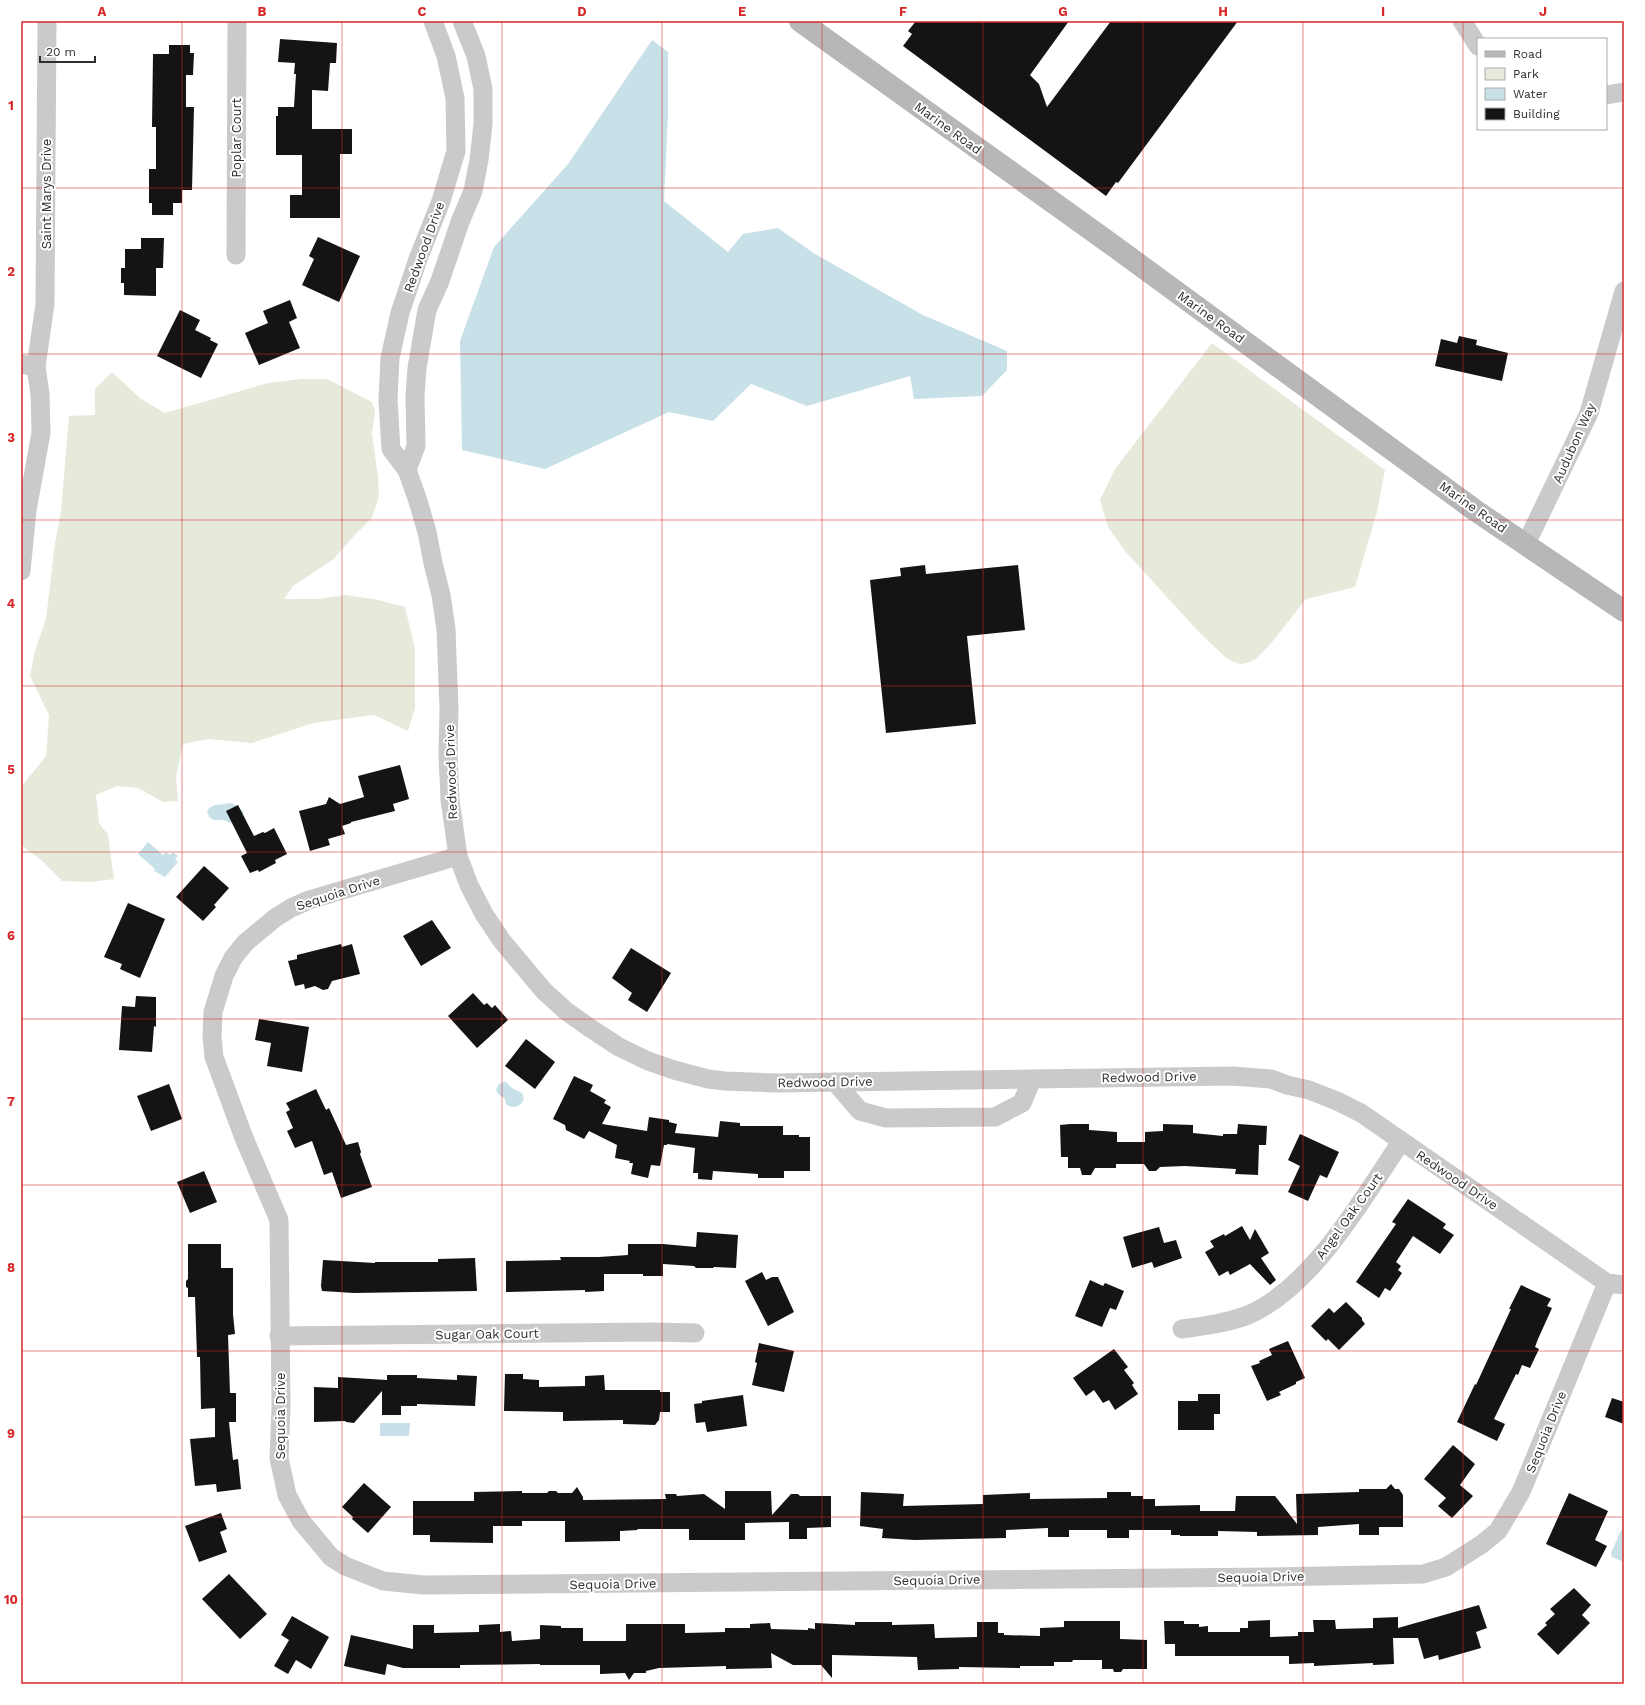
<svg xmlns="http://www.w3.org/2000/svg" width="1645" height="1705" viewBox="0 0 1645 1705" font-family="'Work Sans',sans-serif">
<rect width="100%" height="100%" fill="#fff"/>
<!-- green -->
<g fill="#e5eadb">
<polygon points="1212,343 1385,470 1377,512 1355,587 1306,599 1272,642 1256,659 1250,662 1241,664 1234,662 1226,658 1196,629 1125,551 1108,527 1100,500 1115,469"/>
<polygon points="112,372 141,399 165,413 268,383 302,379 327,379 372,402 375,411 372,433 378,477 379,496 372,518 350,540 334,559 293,586 284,599 318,599 345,595 374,599 405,607 415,649 415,708 408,731 374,715 313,723 252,743 208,739 183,744 176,777 178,801 163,802 138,788 117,786 96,795 99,823 108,835 114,879 91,882 62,881 41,860 21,845 21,787 46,756 49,715 30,676 35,651 46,619 55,543 61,511 69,416 95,415 95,389"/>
</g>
<!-- water -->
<g fill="#c8e1e9">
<polygon points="652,40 668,52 668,115 664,201 728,252 743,234 778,228 815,254 923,315 1007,351 1007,370 982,396 914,399 910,376 807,406 751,384 713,421 669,412 545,469 462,450 460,341 494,247 568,164"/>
<path d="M229 803C234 803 241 808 244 813 242 817 236 824 231 823 228 823 225 820 222 820 216 820 214 821 209 817L207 811C213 802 220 806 229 803Z"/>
<polygon points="148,842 163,855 166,852 170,855 173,852 178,856 175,859 178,862 165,877 154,871 155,869 138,854"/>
<path d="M503 1082H506L512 1088 522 1093 524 1099 521 1104C516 1108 511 1108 506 1104L505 1099 498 1094 496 1090 499 1084Z"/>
<polygon points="380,1423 410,1423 409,1436 380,1436"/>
<polygon points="1623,1526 1624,1526 1624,1562 1612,1557 1611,1553"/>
</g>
<!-- building -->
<g fill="#141414">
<polygon points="916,21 1069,21 1030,75 1039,84 1047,107 1111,21 1238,21 1118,183 1116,182 1106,196 903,46 912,34 908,31"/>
<polygon points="280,39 337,43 336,63 330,63 328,91 312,90 312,129 352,129 352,154 340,154 340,218 290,218 290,195 302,195 302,155 276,155 276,116 278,116 278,107 294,107 296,74 294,74 295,63 278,62"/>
<polygon points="169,45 190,45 190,53 194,53 193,75 186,75 186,107 194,107 192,190 182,190 182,203 173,203 173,215 152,215 152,203 149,203 149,169 156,169 156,127 152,127 153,54 169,54"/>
<polygon points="318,237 360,256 339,302 302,285 314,259 309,256"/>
<polygon points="141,238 164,238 163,268 156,268 156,296 124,295 124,283 121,283 121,268 125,268 125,249 141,249"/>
<polygon points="290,300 297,318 289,322 300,348 259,365 245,333 268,323 263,311"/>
<polygon points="180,310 200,320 195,330 211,338 210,340 218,344 201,378 157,356"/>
<polygon points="1459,336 1477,340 1476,345 1508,353 1502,381 1435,366 1441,339 1457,343"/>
<polygon points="925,565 926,574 1018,565 1025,630 967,636 976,724 886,733 870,580 901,576 900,568"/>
<polygon points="400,765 409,799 393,804 395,811 351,822 351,823 342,826 345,834 328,839 330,845 310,851 299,811 326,804 329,797 340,804 364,797 358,776"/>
<polygon points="238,805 254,836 263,832 265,833 274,828 287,854 275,860 276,863 259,872 258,870 250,873 241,856 247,853 226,811"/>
<polygon points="204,866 229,888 214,905 216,907 203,921 176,897"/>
<polygon points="128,903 165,919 140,978 120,969 122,964 104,957"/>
<polygon points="432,920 451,948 421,966 403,936"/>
<polygon points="341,944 342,947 352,944 360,974 332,981 328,989 323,990 315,986 305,989 304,984 295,986 288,961 297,959 297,955"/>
<polygon points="631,948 671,973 647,1012 628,1000 632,993 612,978"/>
<polygon points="473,993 484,1005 487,1003 492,1008 495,1005 508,1020 477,1048 448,1016"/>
<polygon points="136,996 156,997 156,1027 154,1026 152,1052 119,1050 122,1006 135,1007"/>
<polygon points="259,1019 309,1027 302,1072 267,1066 271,1043 255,1040"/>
<polygon points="526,1039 555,1062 535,1089 505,1066"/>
<polygon points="574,1076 593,1085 590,1091 606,1100 604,1103 611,1107 602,1124 647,1131 649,1117 669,1120 669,1122 677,1124 675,1133 718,1137 720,1121 740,1123 740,1126 783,1126 783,1135 799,1135 799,1137 810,1137 810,1171 784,1171 784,1178 758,1178 758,1174 713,1171 712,1180 698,1179 698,1173 693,1173 695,1148 667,1144 667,1145 664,1145 660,1166 651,1165 648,1178 631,1174 633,1163 629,1163 630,1161 615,1158 617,1145 589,1131 584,1139 566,1130 565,1125 553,1119"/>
<polygon points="169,1084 182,1119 151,1131 137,1096"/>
<polygon points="316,1089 326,1110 329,1108 346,1145 358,1142 361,1152 360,1154 372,1187 341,1198 332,1172 324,1175 312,1141 295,1148 287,1131 293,1128 286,1112 290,1110 286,1103"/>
<polygon points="1070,1124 1089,1124 1089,1130 1117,1132 1117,1142 1145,1142 1145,1132 1163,1131 1163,1124 1193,1125 1193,1133 1223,1136 1223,1134 1237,1134 1238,1124 1267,1126 1266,1145 1259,1145 1258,1175 1235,1174 1236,1169 1185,1166 1160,1167 1156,1171 1149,1171 1144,1164 1116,1164 1116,1168 1095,1168 1091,1175 1082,1175 1080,1168 1068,1168 1068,1157 1061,1157 1060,1125"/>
<polygon points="1300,1134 1339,1152 1327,1178 1320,1175 1308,1201 1288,1192 1300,1166 1288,1160"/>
<polygon points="204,1171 217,1202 190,1213 177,1182"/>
<polygon points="1408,1199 1446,1224 1443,1228 1454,1235 1440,1254 1413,1236 1396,1262 1401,1266 1398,1270 1402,1273 1390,1291 1385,1288 1379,1298 1356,1282 1396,1224 1392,1222"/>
<polygon points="1242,1226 1250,1240 1255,1229 1269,1253 1261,1258 1276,1280 1270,1285 1250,1264 1230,1275 1228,1271 1219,1276 1205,1252 1214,1247 1210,1241 1224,1234 1225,1236"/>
<polygon points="1159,1227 1164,1243 1176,1240 1182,1258 1154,1268 1152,1262 1132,1268 1123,1237"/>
<polygon points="697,1232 738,1235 736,1268 714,1267 713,1268 696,1268 694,1266 663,1264 663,1276 643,1276 643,1274 604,1274 604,1291 585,1292 585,1290 506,1292 506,1261 561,1260 560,1257 599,1257 628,1255 628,1244 663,1244 696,1247"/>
<polygon points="188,1244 221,1244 221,1268 233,1268 233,1314 235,1334 228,1335 230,1393 236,1393 236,1422 229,1422 233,1460 238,1459 241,1489 217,1492 216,1484 195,1486 190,1439 215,1437 215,1408 201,1409 200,1357 197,1357 195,1297 188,1297 188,1288 186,1287 186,1281 188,1279"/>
<polygon points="475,1258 477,1291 354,1293 322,1291 321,1286 323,1260 375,1263 375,1262 438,1262 438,1259"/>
<polygon points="762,1272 766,1280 772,1277 778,1277 794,1312 768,1326 745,1281"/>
<polygon points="1090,1280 1103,1286 1105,1283 1124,1291 1116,1310 1110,1308 1102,1327 1075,1316"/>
<polygon points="1521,1285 1551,1299 1547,1306 1552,1308 1538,1339 1535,1347 1539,1349 1530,1368 1522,1365 1518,1375 1516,1374 1494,1419 1505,1424 1497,1441 1457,1422 1475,1384 1476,1385 1511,1309 1509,1309"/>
<polygon points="1346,1302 1362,1318 1362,1320 1365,1324 1339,1350 1328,1339 1326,1341 1311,1326 1329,1308 1334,1313"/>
<polygon points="1288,1341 1305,1378 1296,1382 1296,1384 1279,1392 1281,1395 1267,1401 1251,1366 1260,1363 1259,1361 1272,1355 1269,1349"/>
<polygon points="759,1343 794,1351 784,1392 752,1385 757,1363 755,1362"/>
<polygon points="1114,1349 1128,1367 1124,1370 1134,1383 1132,1385 1138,1394 1115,1410 1109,1400 1103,1403 1094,1390 1086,1396 1073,1378"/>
<polygon points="505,1374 523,1374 523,1379 539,1380 539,1387 585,1386 585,1376 604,1375 605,1390 660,1390 660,1392 670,1392 670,1412 660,1412 659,1420 655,1425 623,1424 623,1420 563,1421 563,1412 504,1411"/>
<polygon points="387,1375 417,1375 417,1378 457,1380 457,1375 477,1376 475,1406 417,1404 417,1406 401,1406 401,1415 382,1415 382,1391 354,1423 346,1422 345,1421 314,1422 314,1387 338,1388 338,1377 387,1380"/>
<polygon points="1198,1394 1220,1394 1220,1414 1214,1414 1214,1430 1178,1430 1178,1401 1198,1401"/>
<polygon points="743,1395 747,1426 707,1432 705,1422 696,1423 694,1404 702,1403 702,1401"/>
<polygon points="1612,1398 1624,1402 1624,1424 1605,1417"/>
<polygon points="1453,1445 1475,1464 1460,1485 1473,1496 1452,1518 1438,1506 1446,1498 1424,1479"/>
<polygon points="364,1483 391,1507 368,1533 352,1519 353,1517 342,1507"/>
<polygon points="1391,1484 1395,1489 1399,1489 1403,1495 1403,1527 1379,1527 1379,1535 1359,1535 1359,1524 1318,1527 1318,1535 1257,1536 1257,1532 1218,1531 1218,1536 1180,1536 1180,1535 1171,1535 1171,1530 1129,1530 1129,1538 1107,1538 1107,1530 1069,1530 1069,1537 1048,1537 1048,1528 1006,1530 1006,1538 914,1540 882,1538 883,1529 860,1526 861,1492 904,1494 903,1506 983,1504 983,1495 1030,1493 1030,1499 1107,1498 1107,1492 1131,1492 1131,1496 1143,1496 1143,1499 1155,1499 1155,1506 1200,1505 1200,1511 1235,1511 1236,1496 1275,1496 1297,1524 1296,1494 1359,1492 1359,1489 1386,1489"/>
<polygon points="577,1487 583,1497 583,1500 666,1499 665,1494 676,1494 677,1496 704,1494 725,1509 725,1491 771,1491 772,1515 791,1494 798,1494 800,1496 831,1496 831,1527 807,1528 807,1539 789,1539 789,1522 745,1523 745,1540 689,1540 689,1529 637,1529 638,1530 620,1531 620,1541 565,1542 565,1521 522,1521 522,1526 493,1526 493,1543 430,1542 430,1535 413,1535 413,1501 474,1501 474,1492 522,1491 522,1493 547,1493 549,1491 556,1491 558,1493 572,1493"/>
<polygon points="1569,1493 1608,1511 1595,1540 1607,1546 1596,1567 1546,1544"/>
<polygon points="221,1513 227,1529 220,1532 227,1552 199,1562 185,1526"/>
<polygon points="229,1574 267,1614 240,1639 202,1599"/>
<polygon points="1574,1588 1591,1605 1582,1615 1590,1623 1558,1655 1537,1634 1547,1625 1545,1623 1555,1614 1550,1609"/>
<polygon points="1479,1605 1487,1628 1476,1632 1481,1648 1439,1660 1438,1655 1424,1659 1418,1638 1393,1638 1394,1664 1373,1665 1373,1663 1314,1666 1314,1663 1289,1664 1289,1656 1175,1656 1175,1644 1165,1644 1164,1621 1184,1621 1184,1624 1199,1624 1199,1627 1208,1626 1208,1632 1240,1632 1240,1628 1248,1628 1248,1621 1270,1620 1270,1637 1298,1636 1298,1632 1314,1632 1313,1620 1335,1620 1336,1629 1373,1628 1373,1618 1398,1617 1398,1628"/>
<polygon points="292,1616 329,1637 311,1669 296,1660 288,1674 274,1666 289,1640 281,1635"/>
<polygon points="1064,1621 1120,1621 1120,1639 1147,1640 1147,1669 1123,1669 1121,1672 1114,1672 1113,1669 1102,1669 1102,1660 1073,1660 1072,1662 1054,1662 1054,1666 1020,1666 1020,1668 959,1667 959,1669 918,1670 917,1657 832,1655 832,1678 821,1665 793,1665 771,1653 772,1668 726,1669 726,1666 659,1668 646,1671 646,1673 634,1673 629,1680 625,1673 600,1674 600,1665 540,1665 540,1664 460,1665 460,1668 403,1668 387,1664 385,1675 344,1666 351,1635 413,1649 413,1625 434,1625 434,1633 479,1632 479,1625 500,1624 500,1632 511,1631 512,1641 540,1639 540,1625 561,1626 561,1628 583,1628 583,1641 626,1641 626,1624 685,1624 685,1633 725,1632 725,1628 750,1628 750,1624 770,1623 771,1629 808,1630 808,1628 815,1629 815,1623 855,1625 855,1622 892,1622 892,1625 934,1624 935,1638 977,1637 977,1622 998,1622 998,1633 1004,1633 1004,1635 1040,1636 1040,1628 1064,1627"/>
</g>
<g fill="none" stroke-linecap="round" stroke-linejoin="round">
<!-- minor -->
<g stroke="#cacaca" stroke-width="19">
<polyline points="433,21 446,56 455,98 456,151 441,201 418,259 400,313 390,358 388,400 391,449 407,470 418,501 427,532 433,563 441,595 446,629 449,708 448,754 450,800 458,856 469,885 484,914 502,941 544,991 566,1011 590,1028 619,1047 648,1061 674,1070 708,1079 725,1081 776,1083 1232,1076 1271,1079 1287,1085 1309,1090 1337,1101 1361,1113 1607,1283 1624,1285"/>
<polyline points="1462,21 1478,46"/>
<polyline points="1606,95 1624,92"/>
<polyline points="236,255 237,21"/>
<polyline points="21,364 36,367 40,394 41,433 27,510 21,571"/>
<polyline points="36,367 45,304 47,21"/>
<polyline points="407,470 416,446 415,396 417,368 427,310 440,281 460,222 473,191 479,160 483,124 483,89 476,56 462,21"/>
<polyline points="1526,544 1589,413 1624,291"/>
<polyline points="458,856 309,900 291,908 275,918 245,943 233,958 224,976 213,1012 212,1037 214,1057 244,1138 279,1220 281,1407 279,1458 287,1495 301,1521 331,1557 345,1566 383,1581 424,1585 1271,1577 1423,1574 1446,1567 1482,1544 1498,1531 1521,1492 1607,1283"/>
<polyline points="835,1082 860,1111 886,1118 995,1117 1022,1103 1032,1079"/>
<path d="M1182 1329C1204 1326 1227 1323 1248 1315 1313 1287 1362 1199 1401 1142"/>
<polyline points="279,1336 654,1332 695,1333"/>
</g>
<!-- secondary -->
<polyline stroke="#b7b7b7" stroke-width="22" points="800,21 1111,244 1476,511 1624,611"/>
</g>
<!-- grid -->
<path fill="none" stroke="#d62828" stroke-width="1" stroke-opacity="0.55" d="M182 21V1684M342 21V1684M502 21V1684M662 21V1684M822 21V1684M983 21V1684M1143 21V1684M1303 21V1684M1463 21V1684M21 188H1624M21 354H1624M21 520H1624M21 686H1624M21 852H1624M21 1019H1624M21 1185H1624M21 1351H1624M21 1517H1624"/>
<g text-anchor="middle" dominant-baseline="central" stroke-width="4" stroke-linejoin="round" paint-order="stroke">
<!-- street labels -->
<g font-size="13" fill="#2d2d2d" stroke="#fff">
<text transform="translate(948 128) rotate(36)">Marine Road</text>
<text transform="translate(236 138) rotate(-90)">Poplar Court</text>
<text transform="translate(46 194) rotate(-90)">Saint Marys Drive</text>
<text transform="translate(424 247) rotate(-70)">Redwood Drive</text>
<text transform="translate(1211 317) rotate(36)">Marine Road</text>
<text transform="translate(1574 443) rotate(-66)">Audubon Way</text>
<text transform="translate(1473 507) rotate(35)">Marine Road</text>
<text transform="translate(451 772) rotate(-92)">Redwood Drive</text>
<text transform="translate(338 893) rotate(-18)">Sequoia Drive</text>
<text transform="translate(1149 1077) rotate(-1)">Redwood Drive</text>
<text transform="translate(825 1082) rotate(-1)">Redwood Drive</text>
<text transform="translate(1457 1180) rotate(34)">Redwood Drive</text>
<text transform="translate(1349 1216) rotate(-54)">Angel Oak Court</text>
<text transform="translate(487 1334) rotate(-1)">Sugar Oak Court</text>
<text transform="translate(280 1416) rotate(-90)">Sequoia Drive</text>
<text transform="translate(1546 1432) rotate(-68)">Sequoia Drive</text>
<text transform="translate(1261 1577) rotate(-1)">Sequoia Drive</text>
<text transform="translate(937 1580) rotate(-1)">Sequoia Drive</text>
<text transform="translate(613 1584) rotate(-1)">Sequoia Drive</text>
</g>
</g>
<!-- border -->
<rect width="1645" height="1705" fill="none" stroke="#ffffff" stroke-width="44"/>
<!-- legend -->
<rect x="1477" y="38" width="130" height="92" fill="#ffffff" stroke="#ababab"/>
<rect x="1485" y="51" width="20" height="6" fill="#b7b7b7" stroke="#ababab"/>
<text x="1513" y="58" font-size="12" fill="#2d2d2d">Road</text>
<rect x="1485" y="68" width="20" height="12" fill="#e5eadb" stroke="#ababab"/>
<text x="1513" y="78" font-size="12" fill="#2d2d2d">Park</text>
<rect x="1485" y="88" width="20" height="12" fill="#c8e1e9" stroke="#ababab"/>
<text x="1513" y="98" font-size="12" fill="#2d2d2d">Water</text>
<rect x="1485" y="108" width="20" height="12" fill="#141414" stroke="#ababab"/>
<text x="1513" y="118" font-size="12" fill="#2d2d2d">Building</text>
<!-- scale -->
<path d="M40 56v6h55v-6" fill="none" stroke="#2d2d2d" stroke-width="2"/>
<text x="46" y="56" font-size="12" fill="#2d2d2d" stroke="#ffffff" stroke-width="3" paint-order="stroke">20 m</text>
<rect x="22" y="22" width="1601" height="1661" fill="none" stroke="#d62828" stroke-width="1.5"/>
<g font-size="13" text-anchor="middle" font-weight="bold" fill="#d62828">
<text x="102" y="16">A</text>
<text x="262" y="16">B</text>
<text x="422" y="16">C</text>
<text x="582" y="16">D</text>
<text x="742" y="16">E</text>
<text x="903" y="16">F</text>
<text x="1063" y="16">G</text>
<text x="1223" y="16">H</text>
<text x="1383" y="16">I</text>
<text x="1543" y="16">J</text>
<text x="11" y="110">1</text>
<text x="11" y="276">2</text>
<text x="11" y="442">3</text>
<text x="11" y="608">4</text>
<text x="11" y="774">5</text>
<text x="11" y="940">6</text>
<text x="11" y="1106">7</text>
<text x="11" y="1272">8</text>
<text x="11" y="1438">9</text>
<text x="11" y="1604">10</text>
</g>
</svg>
